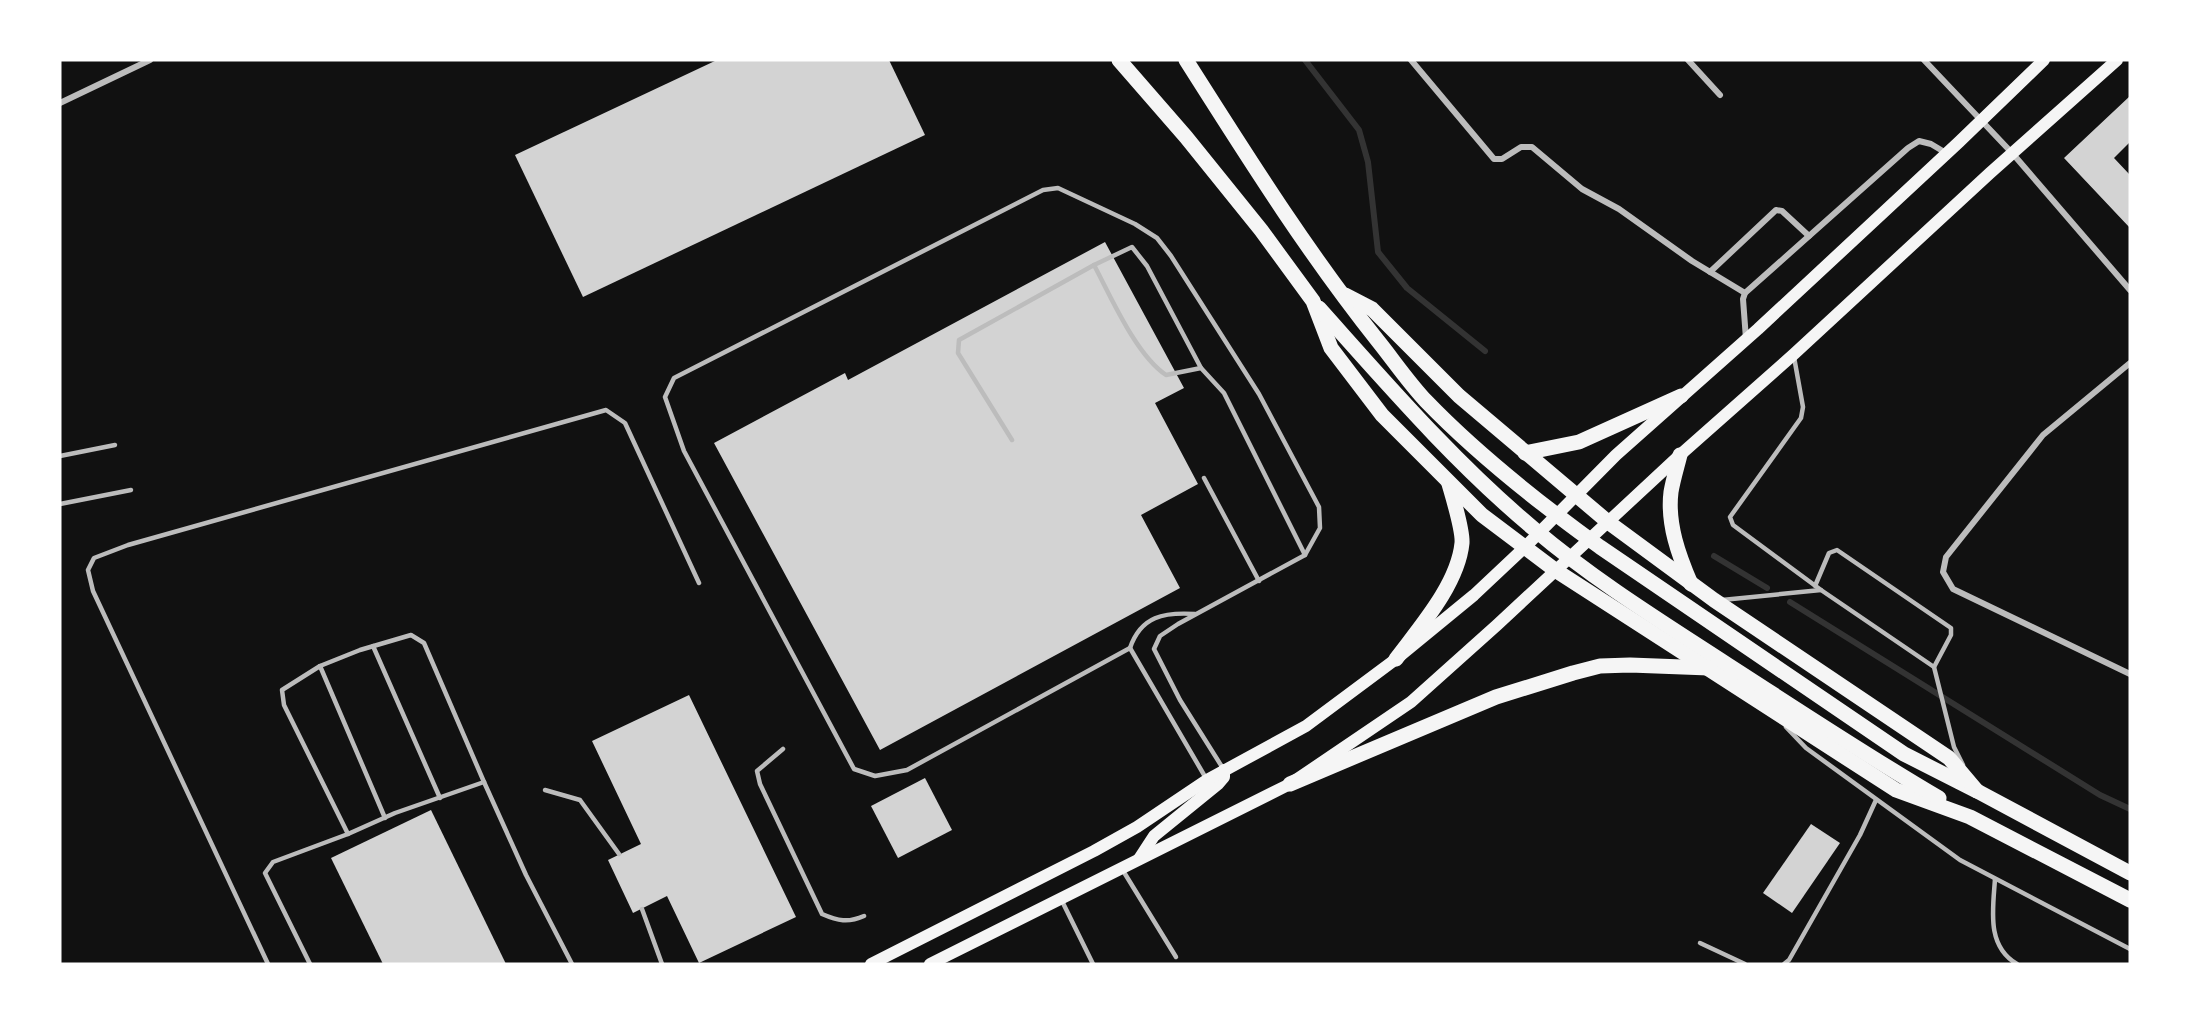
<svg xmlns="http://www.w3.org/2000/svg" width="2190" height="1024" viewBox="0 0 2190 1024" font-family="Montserrat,sans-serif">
<rect width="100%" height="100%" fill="#111"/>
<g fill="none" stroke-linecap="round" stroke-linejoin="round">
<!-- stream -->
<g stroke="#333" stroke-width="6">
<polyline points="1305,60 1359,130 1368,162 1378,252 1407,288 1485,351"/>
<polyline points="1714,556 1767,588"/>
<polyline points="1790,602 2100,795 2130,809"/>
</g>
</g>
<!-- building -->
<g fill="#d3d3d3">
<polygon points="717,60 889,60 925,135 583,297 515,155"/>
<polygon points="2130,96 2130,142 2114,158 2130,175 2130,228 2064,158"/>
<polygon points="1105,242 1184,388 1155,403 1198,484 1141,515 1180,588 880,750 714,443 845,373 848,380"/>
<polygon points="689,695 796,917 699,963 667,896 633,913 608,860 641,844 592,741"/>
<polygon points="925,778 952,830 898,858 871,806"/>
<polygon points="431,810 506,964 383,964 331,858"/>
<polygon points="1811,824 1840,843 1792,913 1763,893"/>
</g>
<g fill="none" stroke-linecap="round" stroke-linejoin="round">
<!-- service -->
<g stroke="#bcbcbc" stroke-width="4.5">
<polyline points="1094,265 1132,247 1147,266 1201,368"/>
<polyline points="1794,357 1803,407 1801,418 1730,517 1733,525 1821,590 1934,667 1954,747 1963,765"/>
<path d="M1012 440 958 353 959 340 1094 265C1111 297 1136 355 1166 375L1201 368 1224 393 1305 555"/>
<polyline points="60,456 115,445"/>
<polyline points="1204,478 1259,581"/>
<polyline points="60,504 131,490"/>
<polyline points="1815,586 1829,553 1837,550 1951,628 1951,635 1934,667"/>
<polyline points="1722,600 1821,590"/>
<polyline points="373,646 440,798"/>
<path d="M1130 648C1141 616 1164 612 1195 614"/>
<polyline points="320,666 385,818"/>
<polyline points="1786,727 1806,748 1960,860 2130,949"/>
<path d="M783 749 757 771 760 784 822 914C838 921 848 923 864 916"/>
<polyline points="1207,780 1130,648 907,770 875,776 854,769 684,451 665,397 674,378 1043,190 1058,188 1135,224 1157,238 1171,256 1259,394 1319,507 1320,528 1305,555 1178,624 1160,636 1154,649 1180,700 1224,770"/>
<polyline points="545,790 580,800 619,854"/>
<polyline points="348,834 284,705 282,690 320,666 360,650 411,635 424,643 484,782"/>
<polyline points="1122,869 1176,957"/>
<path d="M1995 879C1993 909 1986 946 2017 964"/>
<polyline points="1061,899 1093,964"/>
<polyline points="642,909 662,964"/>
<polyline points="1700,943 1745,964"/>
<polyline points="268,964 93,591 88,570 94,558 128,545 606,410 625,423 699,583"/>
<polyline points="310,964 265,873 273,862 348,834 395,813 484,782 526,875 572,964"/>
<polyline points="1784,964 1789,960 1860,835 1876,800"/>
</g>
<!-- minor -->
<g stroke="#bcbcbc" stroke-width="6">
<polyline points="1411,60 1494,159 1502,159 1521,147 1532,147 1582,189 1619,209 1692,261 1745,293"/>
<polyline points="1688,60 1720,95"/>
<polyline points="1924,60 2013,154 2130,290"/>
<polyline points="60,103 150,60"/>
<polyline points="1710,272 1776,210 1782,211 1809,236"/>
<polyline points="1746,339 1743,299 1745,293 1908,148 1919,141 1931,144 1946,153"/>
<polyline points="2130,363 2043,435 1946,557 1943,572 1953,589 2130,674"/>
</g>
<!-- secondary -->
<g stroke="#f5f5f5" stroke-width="12">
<polyline points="1139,859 1154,836 1218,784 1224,777 1224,770"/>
<polyline points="871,964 1094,851 1137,827 1207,780 1306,726 1396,659 1474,595 1525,547 1616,455 1758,329 1959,142 2044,60"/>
<polyline points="930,964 1290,784 1411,702 1497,625 1680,455 1794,354 1990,173 2117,60"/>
</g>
<!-- primary -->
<g stroke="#f5f5f5" stroke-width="15">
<polyline points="1119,60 1186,137 1261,230 1313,301 1331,348 1382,415 1482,515 1555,570 1896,790 1970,817 2130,900"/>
<path d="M1186 60C1247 156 1307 252 1378 341 1394 361 1409 383 1426 401 1479 456 1539 503 1600 547L1904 754 1977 791"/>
<polyline points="1345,295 1372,309 1459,396 1608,522 1714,600 1949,758 1977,791 2130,873"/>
<path d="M1319 308C1388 385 1455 463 1534 529 1594 580 1662 622 1728 665 1798 710 1867 756 1939 798"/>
<polyline points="1525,453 1579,442 1681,396"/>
<path d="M1680 455C1677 467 1673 480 1671 492 1667 524 1679 556 1691 584"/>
<path d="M1396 659C1420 627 1458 584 1462 543 1463 530 1453 498 1449 484"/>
<polyline points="1290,784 1496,697 1573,673 1600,666 1630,665 1709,668"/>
</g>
</g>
<!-- border -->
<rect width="2190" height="1024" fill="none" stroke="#ffffff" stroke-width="123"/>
</svg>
